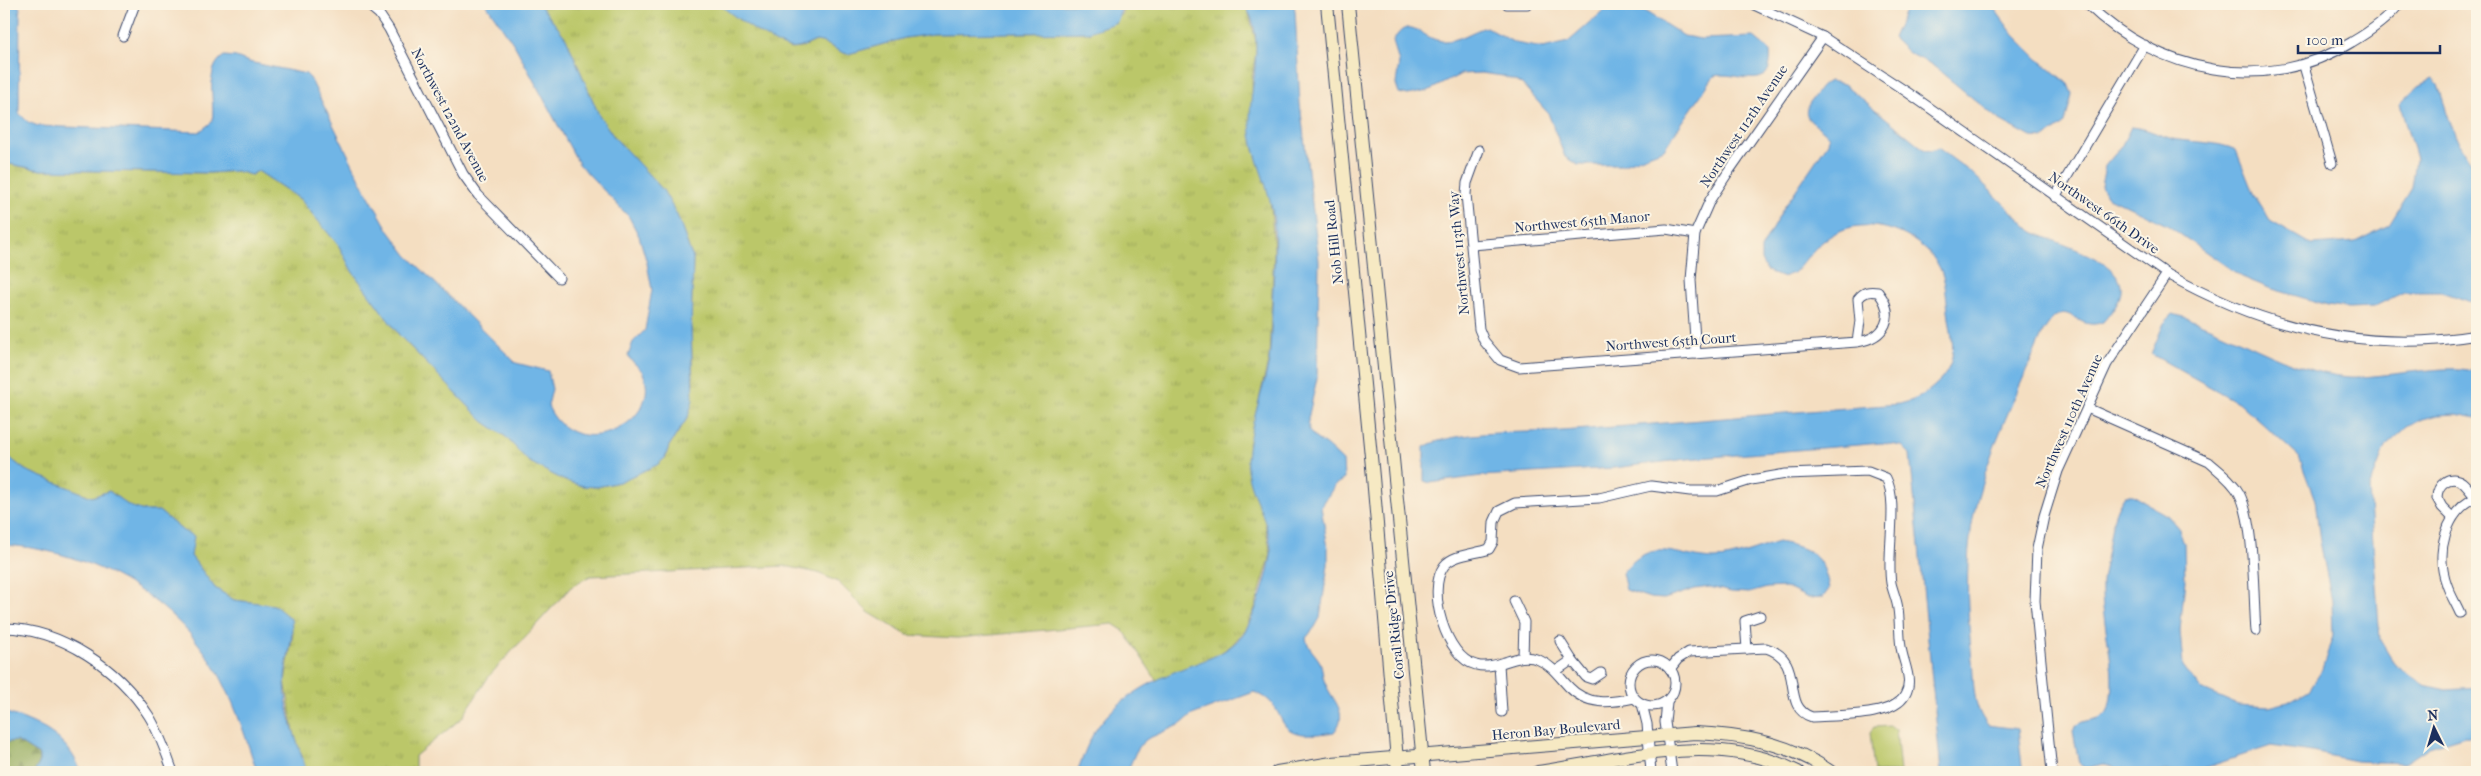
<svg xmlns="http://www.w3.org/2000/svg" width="2481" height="776" viewBox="0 0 2481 776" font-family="'IM FELL French Canon',serif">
<defs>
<pattern id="grass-tufts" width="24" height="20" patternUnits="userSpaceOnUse" patternTransform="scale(1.25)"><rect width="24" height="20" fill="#bbc769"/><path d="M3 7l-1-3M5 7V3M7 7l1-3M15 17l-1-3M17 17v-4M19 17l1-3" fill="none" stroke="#a0ab5d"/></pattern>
<pattern id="forest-firs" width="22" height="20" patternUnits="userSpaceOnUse" patternTransform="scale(1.25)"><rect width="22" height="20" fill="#94ac5d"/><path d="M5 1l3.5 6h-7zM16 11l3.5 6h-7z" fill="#788c50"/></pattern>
</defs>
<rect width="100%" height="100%" fill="#fcf5e5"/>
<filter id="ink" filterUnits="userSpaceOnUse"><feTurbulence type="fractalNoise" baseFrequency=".02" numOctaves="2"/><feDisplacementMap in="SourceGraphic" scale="10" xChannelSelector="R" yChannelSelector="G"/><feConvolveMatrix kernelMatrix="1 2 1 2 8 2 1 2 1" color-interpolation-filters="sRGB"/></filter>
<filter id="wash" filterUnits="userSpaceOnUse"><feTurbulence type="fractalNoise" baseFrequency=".0096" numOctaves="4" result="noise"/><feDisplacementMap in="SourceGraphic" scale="20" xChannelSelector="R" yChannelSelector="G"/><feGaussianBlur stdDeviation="1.12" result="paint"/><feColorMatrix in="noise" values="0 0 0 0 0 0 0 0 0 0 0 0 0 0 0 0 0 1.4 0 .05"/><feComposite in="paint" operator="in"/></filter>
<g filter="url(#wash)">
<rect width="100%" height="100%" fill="#f4dec1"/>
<!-- grass -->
<path fill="url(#grass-tufts)" stroke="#6b7b64" d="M539 4H719L779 44 791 49 801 48 816 41C829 42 836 52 848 54L905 38 933 34 1089 32 1122 14 1123 4H1243L1248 10 1257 45 1252 78 1254 150 1270 193 1274 250 1269 358 1249 442 1247 469 1265 523 1271 555 1254 611 1244 631 1232 645 1215 657 1157 681 1124 631 1113 624 957 638 907 635 868 612 838 582 818 573 785 566 590 576 571 587 489 676 462 718 415 756V772H307L295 737 285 681 293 633 274 605 234 600 215 588 191 556 193 536 183 531 159 511H144L129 506 109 491 92 497 25 470 10 458 4 439V163L41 170 210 173 236 171 251 175 258 171 300 199 339 246 352 271 400 336 483 421 506 437 528 461 563 480 583 486 597 487 619 482 665 458 669 446 688 417 693 384 691 327 693 259 677 215 663 190 614 137 599 115 566 38Z"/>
<!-- forest -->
<polygon fill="url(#forest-firs)" stroke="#586e5e" points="17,741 39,755 39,764 34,772 4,772 4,746 8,742"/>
<!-- pitch -->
<polygon fill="#bbc769" stroke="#6b7b64" points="1891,726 1896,730 1900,772 1874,772 1870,732 1874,727"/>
<!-- water -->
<g fill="#70b5e6" stroke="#4672a2">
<path d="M4 4H17L20 8 19 113 28 122 38 126 199 132 212 122C216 102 203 69 224 56L236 57 249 62 306 74 310 78 366 191 389 231 407 255 516 363 548 371 552 389 548 406C575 467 665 422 643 373 640 367 632 363 628 356L633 342 645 330 652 290 647 263 639 236 629 217 579 164 515 46 486 4H539L566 38 599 115 614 137 663 190 677 215 693 259 691 327 693 400 688 417 669 446 665 458 657 465 619 482 597 487 583 486 563 480 528 461 506 437 483 421 400 336 352 271 339 246 300 199 258 171 251 175 236 171 210 173 41 170 4 163Z"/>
<path d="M719 4H1123L1117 22 1089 32 933 34 905 38 848 54C836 52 829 42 816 41 808 44 799 50 790 48 772 44 733 16 719 4Z"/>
<path d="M1243 4H1294L1295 11 1300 104 1319 261 1317 378 1308 419 1309 431 1315 438 1327 446 1343 461 1344 479 1335 485 1321 507 1328 548V565L1320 618 1315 627 1306 638C1308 649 1315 653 1320 662 1323 669 1322 678 1326 685 1332 700 1350 713 1334 732 1262 744 1296 707 1254 692L1192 715 1181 724 1147 739 1138 747 1127 772H1077C1081 762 1085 750 1090 740 1106 707 1142 686 1174 672 1199 661 1229 656 1245 631 1256 613 1268 577 1271 556 1272 545 1268 532 1265 522 1258 501 1245 481 1247 459 1249 426 1263 393 1269 361 1271 344 1271 325 1272 308 1273 280 1276 252 1274 225 1272 188 1251 158 1250 123 1249 87 1268 32 1243 4Z"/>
<polygon points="1908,4 1991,4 2013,34 2038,59 2068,84 2072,94 2065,123 2045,138 2031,137 1998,119 1931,64 1909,53 1893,38"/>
<path d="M1625 5 1646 12 1684 36 1701 39 1754 37 1770 50C1774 97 1739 70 1714 76L1664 149 1621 165H1578L1565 157 1548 113 1522 84 1503 76 1481 73 1461 74 1428 91 1408 95 1399 93 1396 84 1399 63 1393 41C1410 12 1420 39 1442 41 1458 42 1472 31 1486 27L1515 43 1543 48 1568 42 1607 8Z"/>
<path d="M2433 79 2438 85C2448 113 2455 148 2477 169V302H2472L2441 292H2404L2373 307 2348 308 2328 305 2269 288 2242 277 2167 225 2106 196 2101 186 2105 166 2121 147 2131 127C2147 128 2158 135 2173 139 2194 143 2217 141 2236 150L2253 193 2270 221 2312 245 2355 242 2389 225 2412 188 2416 159 2400 104 2419 86Z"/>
<path d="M1830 81 1844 84 1925 150 1931 151 1938 148 1973 174 2032 231C2051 243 2132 260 2120 296 2117 305 2109 315 2103 322 2073 334 2069 290 2043 332 2019 390 1989 448 1975 509 1964 557 1967 611 1972 660 1974 682 1972 708 1988 725L2018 729 2022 767 2013 772H1941L1910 454 1902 446 1882 443 1687 459 1614 468 1481 476 1430 483 1424 481V447C1453 430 1527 433 1562 431 1675 423 1787 412 1899 404 1913 401 1922 397 1933 387 1961 364 1952 343 1948 311 1946 294 1946 277 1937 263 1915 230 1863 213 1829 237 1815 246 1805 261 1794 273L1782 277 1772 274 1766 270 1761 260V249L1783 209 1828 143 1829 137C1818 122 1795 121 1813 98 1818 91 1822 84 1830 81Z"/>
<path d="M2173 314C2234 331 2285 372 2349 377 2379 379 2458 361 2477 373V418L2456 414 2438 415 2423 419 2407 427 2385 447 2369 489 2380 640 2395 665 2424 685 2446 690 2477 688V737L2465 736 2429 747 2405 763 2356 761 2312 752 2271 746 2192 772H2116L2113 766 2104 764 2085 768 2079 763 2073 731C2080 715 2105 725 2109 707 2119 667 2100 623 2102 582 2103 570 2107 557 2109 544 2112 524 2113 512 2125 495H2133L2168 516 2179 529 2184 543 2185 580 2180 631 2183 666 2201 689 2238 705 2269 707 2288 702 2309 690 2321 672 2333 636 2332 601 2320 541 2315 500 2299 457 2241 404 2151 354 2164 323Z"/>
<path d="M4 439 10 458 25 470 92 497 109 491 129 506 144 511H159L183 531 194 536 191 556 215 588 234 600 274 605 291 619C295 640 285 659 285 681 285 712 298 744 307 772H257C247 741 237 709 222 680 180 600 92 550 4 545Z"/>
<path d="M1778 542C1810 548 1824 555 1829 589L1823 597 1808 598 1785 587 1767 588 1749 593 1731 592 1710 587 1695 589 1664 599 1650 598 1626 590 1622 573C1654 534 1676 558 1714 559 1735 559 1758 548 1778 542Z"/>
<path d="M4 712C38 723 68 736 81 772H34L39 764V755L17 741 8 742 4 746Z"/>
</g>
</g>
<g filter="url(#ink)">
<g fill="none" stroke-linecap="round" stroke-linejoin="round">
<!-- street casing -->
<g stroke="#3c496d" stroke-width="11">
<g id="street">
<polyline points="367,4 379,14 389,29 463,174 478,195 559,278"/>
<polyline points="1507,4 1527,4"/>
<path d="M1752 4 1823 37 1907 92 2167 274C2263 328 2367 354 2477 335"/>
<path d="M2087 4C2158 73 2266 96 2352 42 2369 32 2387 20 2399 4"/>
<polyline points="123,36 135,4"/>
<polyline points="2304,66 2332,163"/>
<path d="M1479 150 1467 183 1466 194 1479 329 1484 341 1500 360 1519 367 1857 342C1885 338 1897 316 1878 292 1869 291 1864 291 1858 299L1860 321 1857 342"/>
<polyline points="2055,197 2145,45"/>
<polyline points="1472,245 1666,229 1695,234"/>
<polyline points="1696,354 1691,280 1695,234 1710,200 1729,171 1823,37"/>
<path d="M2087 408 2209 462C2219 471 2232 480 2239 493 2255 523 2253 595 2256 631"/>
<path d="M2452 517 2442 507 2437 498C2437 485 2449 474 2462 482 2467 486 2471 492 2476 498"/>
<polyline points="1514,601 1524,622 1523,657"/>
<path d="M2460 613C2456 604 2450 594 2447 585 2435 553 2445 511 2477 497"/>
<path d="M4 628C62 629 119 669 149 716 160 734 166 753 173 772"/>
<polyline points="1747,649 1745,621 1760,616"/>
<circle cx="1652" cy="683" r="23"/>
<polyline points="1572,660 1586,677 1592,679 1601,673"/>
<polyline points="1499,664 1502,712"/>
<polyline points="1556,671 1572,660 1560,641"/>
<path d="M1634 698C1610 703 1587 706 1569 687 1559 677 1553 666 1539 660 1517 650 1498 671 1476 665 1446 658 1426 590 1444 566 1453 554 1476 554 1489 549L1493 542 1494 522 1499 511 1515 503 1599 498 1651 486 1690 491H1717L1751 480 1786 474 1868 471 1886 478C1899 502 1886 553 1891 583 1893 592 1897 600 1898 609 1900 622 1899 635 1901 647 1903 663 1914 680 1905 695 1893 718 1835 715 1812 717 1779 707 1807 660 1766 648L1689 652 1678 659 1670 669"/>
<polyline points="1667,702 1665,722 1672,772"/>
<polyline points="1642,704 1647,724 1651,772"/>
<polyline points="2052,772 2035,601 2037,549 2044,516 2058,471 2107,364 2167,274"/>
</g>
</g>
<!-- secondary casing -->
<g stroke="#3c496d" stroke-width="14">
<g id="secondary">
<polyline points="1327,4 1373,477 1398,772"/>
<polyline points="1348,4 1424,772"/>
<path d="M1277 772 1332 763 1695 733C1743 735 1790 743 1831 772"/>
<path d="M1538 772C1624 759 1716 730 1798 772"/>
</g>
</g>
<!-- street -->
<use href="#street" stroke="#fff" stroke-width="9"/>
<!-- secondary -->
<use href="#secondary" stroke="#f6e9c3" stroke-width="12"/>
</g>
</g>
<g text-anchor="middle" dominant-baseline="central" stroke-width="4" stroke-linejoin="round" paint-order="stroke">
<!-- street labels -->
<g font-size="14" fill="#1b2f5e" stroke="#fcf5e5">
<text transform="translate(450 115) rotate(62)">Northwest 122nd Avenue</text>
<text transform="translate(1744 126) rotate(-56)">Northwest 112th Avenue</text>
<text transform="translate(2104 213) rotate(35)">Northwest 66th Drive</text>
<text transform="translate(1582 222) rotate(-5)">Northwest 65th Manor</text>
<text transform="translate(1334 242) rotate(-96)">Nob Hill Road</text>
<text transform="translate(1459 253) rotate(-95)">Northwest 113th Way</text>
<text transform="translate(1671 342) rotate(-4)">Northwest 65th Court</text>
<text transform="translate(2069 421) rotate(-66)">Northwest 110th Avenue</text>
<text transform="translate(1394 625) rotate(-96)">Coral Ridge Drive</text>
<text transform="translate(1556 730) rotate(-5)">Heron Bay Boulevard</text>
</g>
</g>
<!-- margin -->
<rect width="2481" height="776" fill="none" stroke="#fcf5e5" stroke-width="20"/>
<!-- north arrow -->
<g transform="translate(2434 728) rotate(355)" stroke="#fcf5e5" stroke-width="4" paint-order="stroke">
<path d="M0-4L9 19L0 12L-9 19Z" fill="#1b2f5e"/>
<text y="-8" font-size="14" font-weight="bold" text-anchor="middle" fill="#1b2f5e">N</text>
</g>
<!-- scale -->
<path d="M2298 45v8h142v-8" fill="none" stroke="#1b2f5e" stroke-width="2.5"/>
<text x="2306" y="45" font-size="15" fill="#1b2f5e" stroke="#fcf5e5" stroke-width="4" paint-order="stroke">100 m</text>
</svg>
